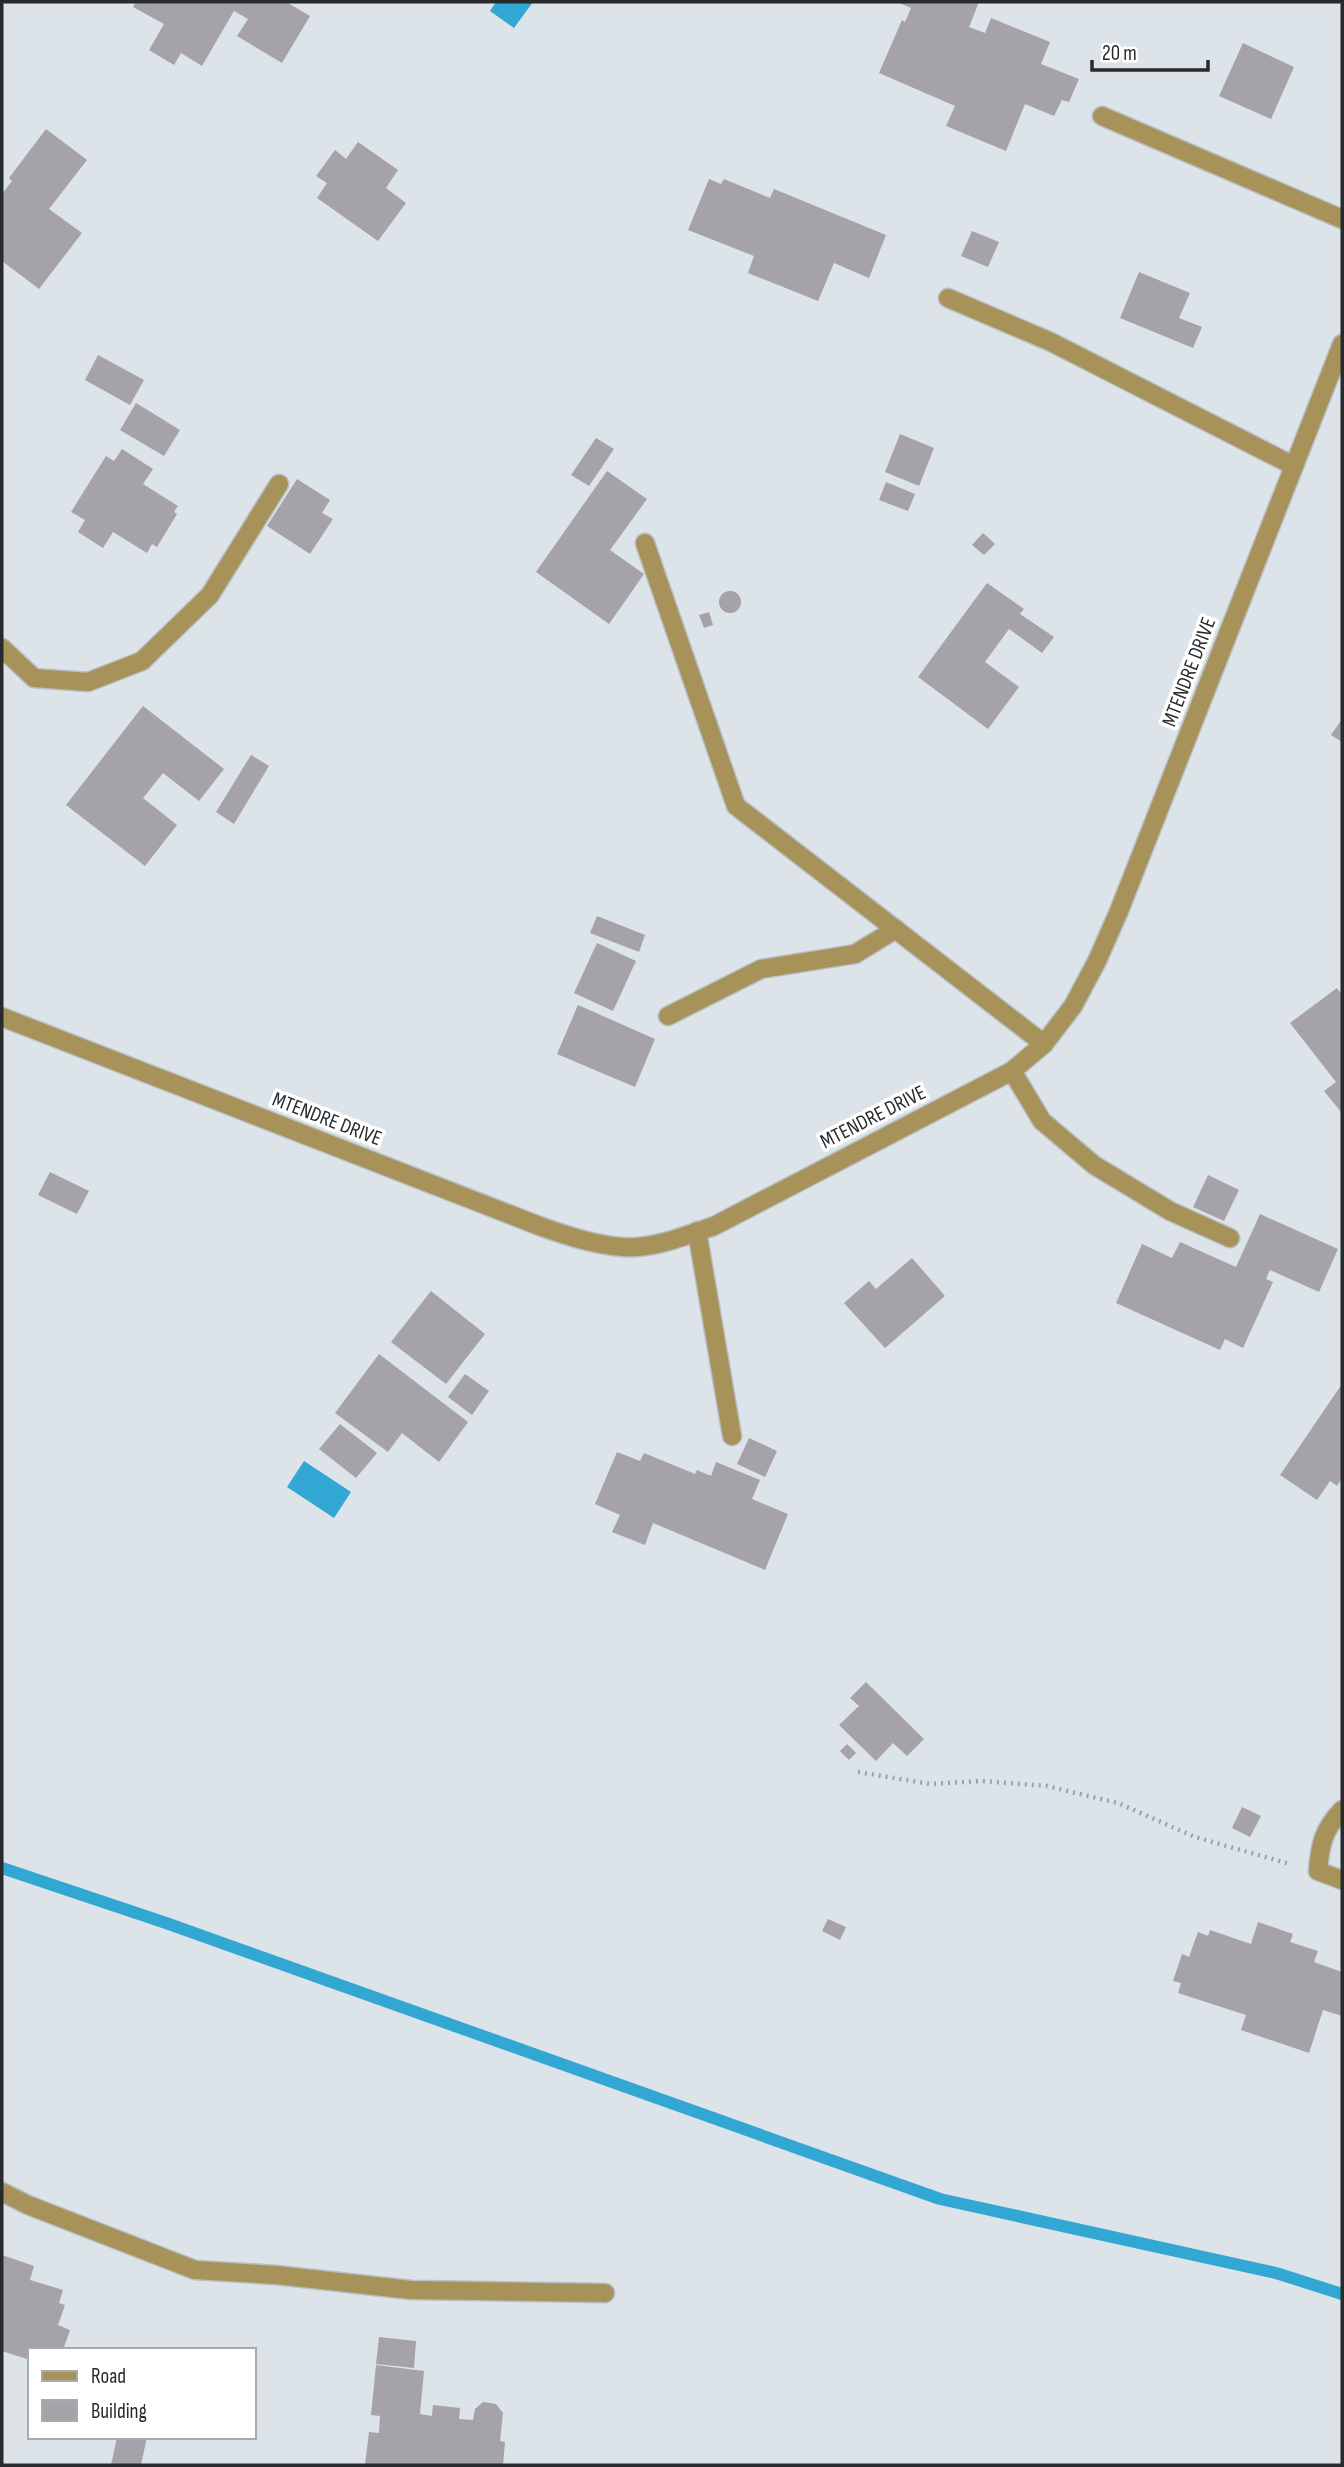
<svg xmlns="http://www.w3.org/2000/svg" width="1344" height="2467" viewBox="0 0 1344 2467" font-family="'Sofia Sans Condensed',sans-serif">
<rect width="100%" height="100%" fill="#dce3e9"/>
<!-- water -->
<g fill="#32a7d3">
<polygon points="496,2 533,2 514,28 490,11"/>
<polygon points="304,1461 351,1492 334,1518 287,1487"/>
</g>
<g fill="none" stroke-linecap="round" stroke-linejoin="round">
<!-- stream -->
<polyline stroke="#32a7d3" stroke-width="12" points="2,1868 166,1923 940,2199 1276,2273 1342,2294"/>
</g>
<!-- building -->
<g fill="#a6a2a9">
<polygon points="136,2 286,2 310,16 282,63 237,36 248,19 234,11 202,66 181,53 174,65 149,50 164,24 133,7"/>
<polygon points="897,2 979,2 969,27 985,33 991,18 1050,42 1041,64 1079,79 1069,102 1062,100 1054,116 1025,104 1006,151 946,126 955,106 879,73 902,20 905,22 911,8"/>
<polygon points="1243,43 1294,67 1271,119 1219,96"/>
<polygon points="46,129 87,160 49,209 82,233 39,289 2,261 2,194 12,181 9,178"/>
<polygon points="358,142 398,170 386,188 406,203 378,241 317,198 327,183 316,176 335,150 346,159"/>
<polygon points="709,179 721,184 724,179 770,198 774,189 886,235 869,278 834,263 818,301 748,273 754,256 688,230"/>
<polygon points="972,231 999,242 988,267 961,256"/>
<polygon points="1139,272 1190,293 1179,318 1202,327 1193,348 1120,318"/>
<polygon points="98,355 144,380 130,405 85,380"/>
<polygon points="136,403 180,430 164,456 120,430"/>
<polygon points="900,434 934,448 919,486 885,472"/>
<polygon points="596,438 614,449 589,486 571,475"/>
<polygon points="122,449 153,469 143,484 178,506 174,512 177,514 157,547 152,544 147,553 113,532 103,548 78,532 85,520 71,512 106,456 114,461"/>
<polygon points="607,471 647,499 610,550 644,574 609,624 536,572"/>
<polygon points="297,479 330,500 322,513 333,519 310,554 267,526"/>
<polygon points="886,482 915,494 908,511 879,500"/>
<polygon points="983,533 995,544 984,555 972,545"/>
<polygon points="987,583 1024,609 1020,614 1054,637 1042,653 1009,629 985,662 1019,687 988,729 918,677"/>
<circle cx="730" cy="602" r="11"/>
<polygon points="709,612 713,625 704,628 699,615"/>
<polygon points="143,706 224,769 199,801 163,773 143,798 177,825 145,866 66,805"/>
<polygon points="1342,719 1342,742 1331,735"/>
<polygon points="251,755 269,766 234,824 216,812"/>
<polygon points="597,916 645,935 639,952 590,933"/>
<polygon points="597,943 636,961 613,1011 574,993"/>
<polygon points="1337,988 1342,995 1342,1113 1324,1091 1336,1082 1290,1023"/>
<polygon points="578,1005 655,1039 635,1087 557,1054"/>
<polygon points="50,1172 89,1191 77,1214 38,1195"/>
<polygon points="1208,1175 1239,1190 1224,1221 1193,1207"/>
<polygon points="1260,1214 1338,1249 1319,1292 1270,1270 1266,1279 1273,1282 1243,1348 1225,1339 1220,1350 1116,1303 1142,1244 1172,1258 1180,1242 1236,1267"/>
<polygon points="912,1258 945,1296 885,1348 844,1303 869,1281 876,1289"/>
<polygon points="431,1291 485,1334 446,1384 391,1342"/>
<polygon points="379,1354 468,1422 439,1462 402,1433 388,1452 335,1413"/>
<polygon points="465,1374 489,1391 472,1415 448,1397"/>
<polygon points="1342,1384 1342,1478 1337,1486 1330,1481 1317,1500 1280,1475"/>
<polygon points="340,1424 377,1453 356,1478 319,1449"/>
<polygon points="749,1438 777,1451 765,1477 737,1464"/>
<polygon points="617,1452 640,1461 644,1453 695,1474 697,1470 711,1476 716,1462 760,1480 752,1499 788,1514 765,1570 653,1523 645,1545 612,1532 620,1515 595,1504"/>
<polygon points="866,1682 924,1739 907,1756 893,1743 876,1761 839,1725 859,1706 850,1698"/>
<polygon points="847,1744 856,1753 849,1760 840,1751"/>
<polygon points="1242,1807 1261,1816 1250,1837 1232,1828"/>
<polygon points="828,1919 846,1927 840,1940 822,1931"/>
<polygon points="1258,1922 1293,1934 1290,1942 1318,1951 1314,1962 1342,1972 1342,2016 1323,2010 1309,2053 1241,2030 1246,2015 1178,1993 1181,1983 1173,1981 1182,1954 1189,1957 1198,1932 1208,1936 1210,1930 1251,1944"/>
<polygon points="2,2255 34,2266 30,2280 63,2290 59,2303 65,2305 58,2325 70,2330 63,2350 30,2350 30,2360 2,2351"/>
<polygon points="379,2337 416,2341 414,2368 376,2364"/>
<polygon points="376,2365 424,2371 420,2414 432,2416 433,2405 460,2408 459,2419 473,2420 475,2409 483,2402 496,2404 503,2413 500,2441 505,2442 503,2465 365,2465 369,2432 379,2433 380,2416 371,2415"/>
<polygon points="117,2437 147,2437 141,2465 111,2465"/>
</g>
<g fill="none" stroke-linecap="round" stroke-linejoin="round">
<!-- service casing -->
<g stroke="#b8bec3" stroke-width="21">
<g id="service">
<polyline points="1102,116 1342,219"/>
<polyline points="948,298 1051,342 1294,466"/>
<polyline points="645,543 736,806 1044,1044"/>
<polyline points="2,648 34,678 88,682 142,661 210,595 279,484"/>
<polyline points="668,1016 761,969 855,954 896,929"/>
<polyline points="1012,1071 1042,1121 1094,1165 1170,1211 1230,1238"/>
<polyline points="697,1231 732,1436"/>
</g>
</g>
<!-- minor casing -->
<g stroke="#b8bec3" stroke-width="21">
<g id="minor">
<path d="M2 1017 542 1227C568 1236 595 1245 623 1247 653 1249 685 1236 714 1226L1012 1071 1044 1044 1073 1006 1097 961 1119 911 1342 344"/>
<path d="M1342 1810C1323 1830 1320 1845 1318 1871L1342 1880"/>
<polyline points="2,2192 28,2205 195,2270 276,2275 411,2290 605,2293"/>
</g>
</g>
<!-- path -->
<polyline stroke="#9ca2a6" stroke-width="4.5" stroke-dasharray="2 5" stroke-linecap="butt" points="858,1772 930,1784 982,1781 1047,1786 1118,1803 1195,1837 1290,1864"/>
<!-- service -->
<use href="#service" stroke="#a79359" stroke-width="18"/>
<!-- minor -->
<use href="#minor" stroke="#a79359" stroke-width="18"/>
</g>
<g text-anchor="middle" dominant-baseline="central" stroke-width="7" stroke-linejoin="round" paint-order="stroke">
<!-- street labels -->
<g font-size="21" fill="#282b2d" stroke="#fff">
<text transform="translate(1189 672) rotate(-69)">MTENDRE DRIVE</text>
<text transform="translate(873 1117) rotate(-27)">MTENDRE DRIVE</text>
<text transform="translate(327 1119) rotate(21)">MTENDRE DRIVE</text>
</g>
</g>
<!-- border -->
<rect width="1344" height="2467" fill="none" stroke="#282b2d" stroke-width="7"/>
<!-- legend -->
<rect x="28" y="2348" width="228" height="91" fill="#ffffff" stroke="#a9aaab" stroke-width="2"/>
<rect x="42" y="2371" width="35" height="10" fill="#a79359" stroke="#a9aaab" stroke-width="2"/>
<text x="91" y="2383" font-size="21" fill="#282b2d">Road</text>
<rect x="42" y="2400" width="35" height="21" fill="#a6a2a9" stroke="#a9aaab" stroke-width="2"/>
<text x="91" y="2418" font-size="21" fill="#282b2d">Building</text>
<!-- scale -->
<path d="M1092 60v10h116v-10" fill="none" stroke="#282b2d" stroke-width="3.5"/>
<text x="1102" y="60" font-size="21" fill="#282b2d" stroke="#ffffff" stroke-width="5" paint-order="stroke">20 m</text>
</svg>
